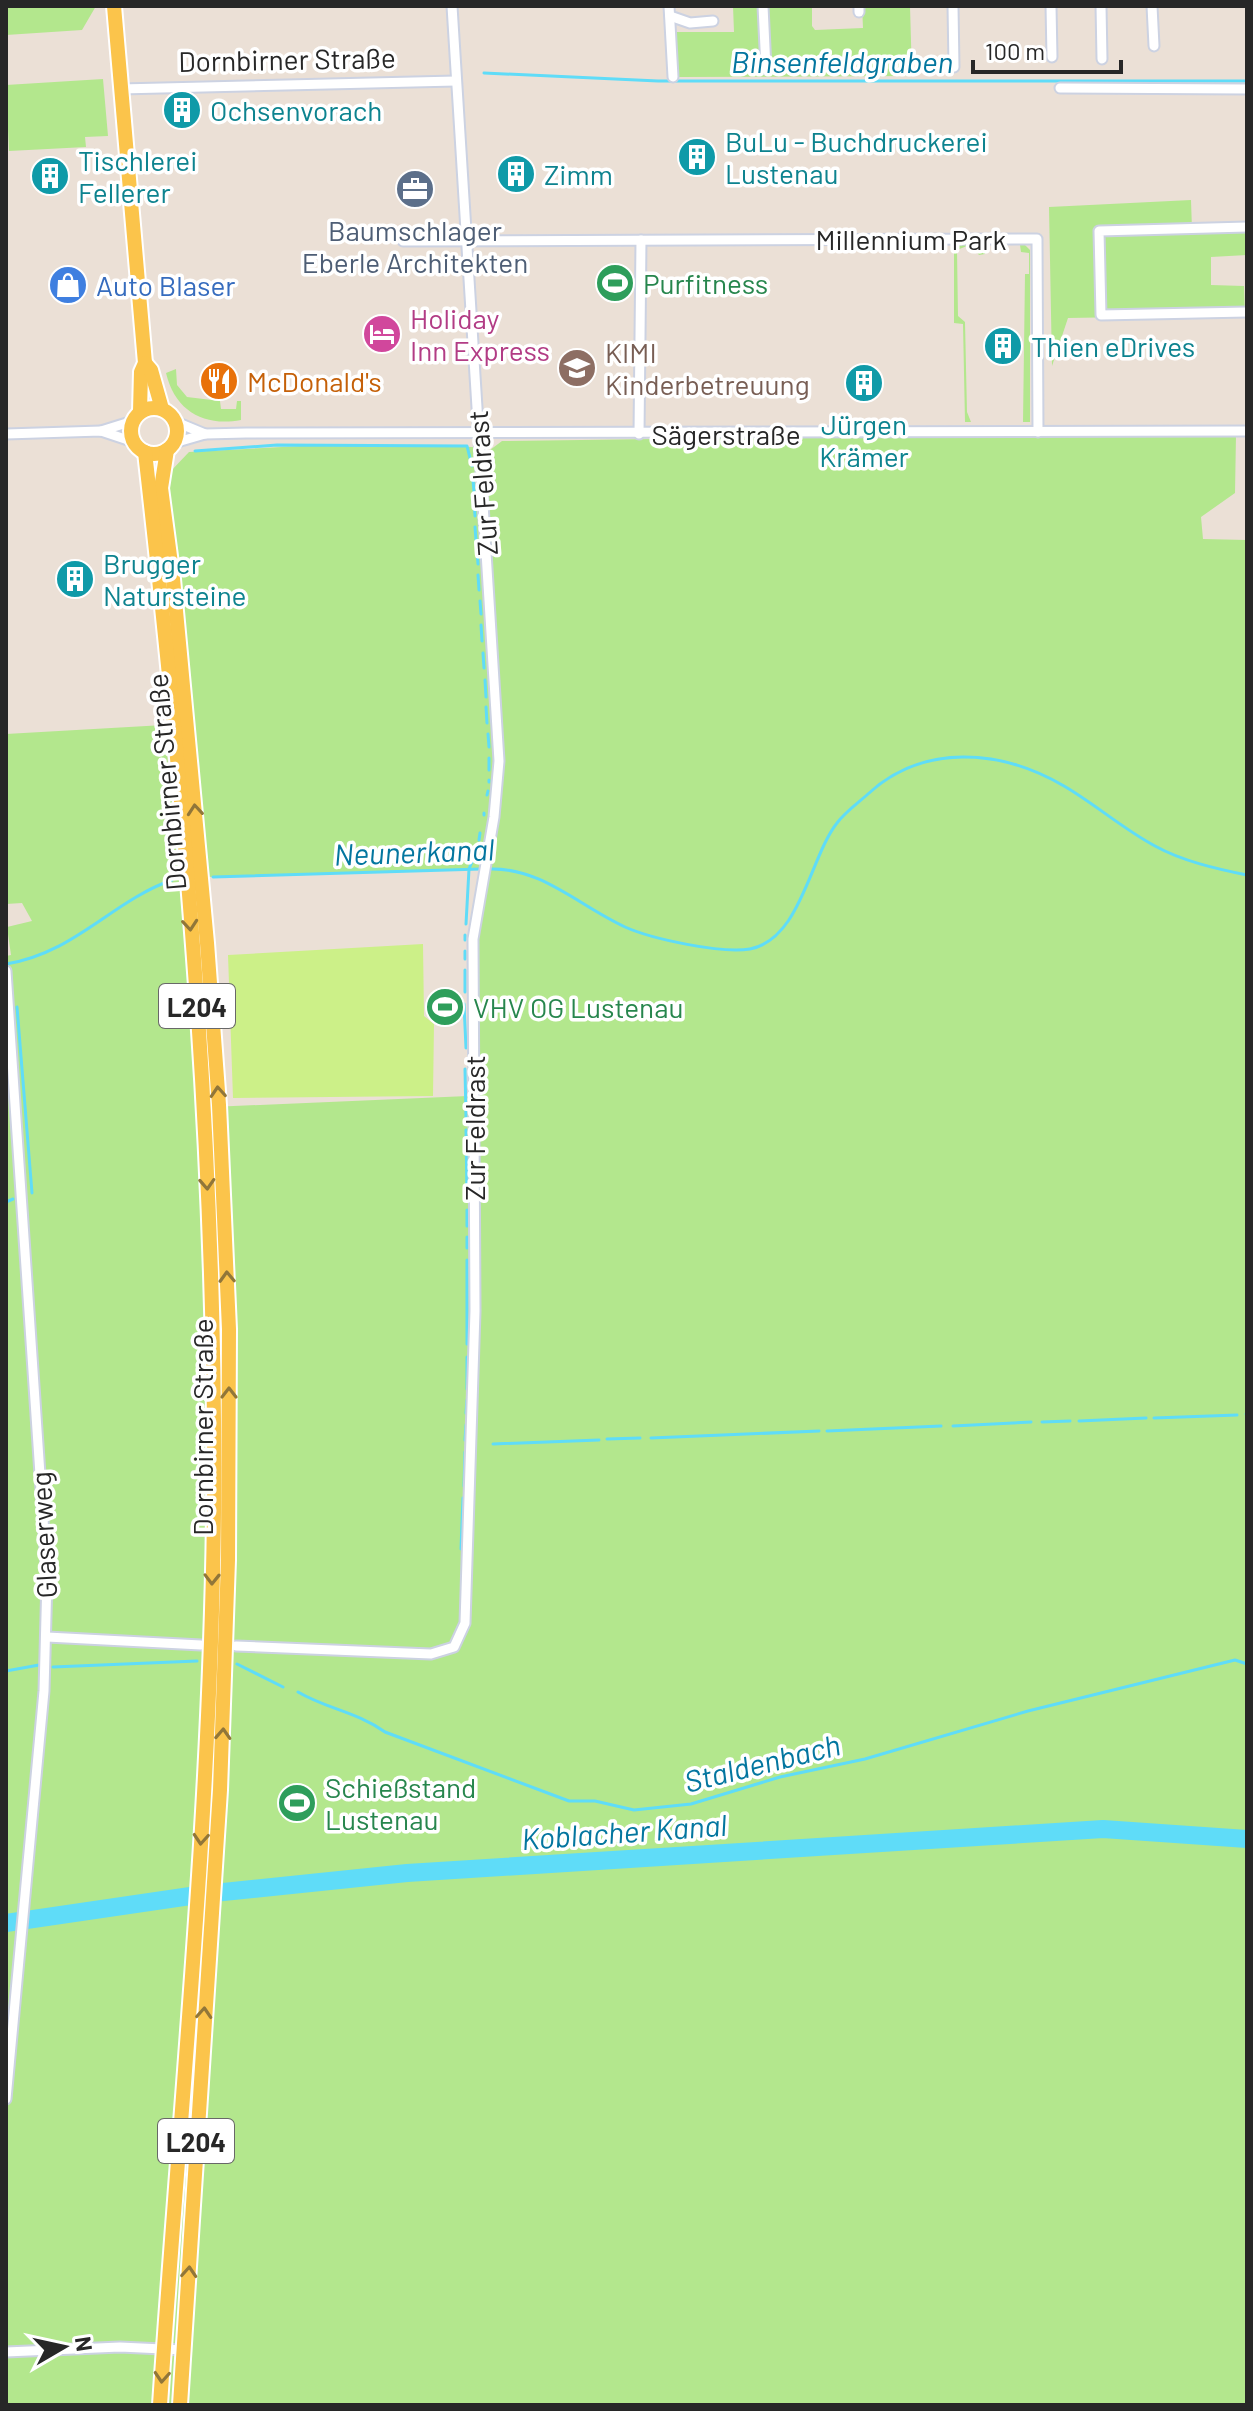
<svg xmlns="http://www.w3.org/2000/svg" width="1253" height="2411" viewBox="0 0 1253 2411" font-family="Barlow,sans-serif">
<rect width="100%" height="100%" fill="#ebe0d6"/>
<!-- green -->
<g fill="#b3e78d">
<polygon points="6,6 96,6 82,30 6,35"/>
<polygon points="733,6 812,6 812,26 815,30 863,28 862,6 910,6 912,76 677,77 674,32 734,32"/>
<polygon points="103,79 108,136 85,137 86,147 9,151 6,85"/>
<polygon points="1191,200 1192,230 1247,230 1247,255 1211,257 1211,285 1244,286 1245,315 1068,318 1052,366 1049,207"/>
<polygon points="954,242 965,242 967,246 957,250 958,316 965,322 967,412 971,422 965,422 963,324 954,323"/>
<polygon points="977,243 1023,243 1030,250 1030,422 1023,422 1025,274 1029,274 1029,253 1021,252 1020,245 987,245 985,254 979,255 976,251"/>
<path d="M176 369 177 385 187 397 220 401 221 409H236L237 401H241V420C204 427 175 411 166 373Z"/>
<polygon points="1044,434 1236,435 1235,493 1201,517 1203,539 1247,540 1247,1834 1167,1825 1061,1826 545,1857 190,1889 189,1900 540,1869 1065,1837 1188,1838 1247,1844 1247,2405 6,2405 6,956 11,955 7,927 32,921 22,903 6,904 6,734 164,725 180,879 211,1107 468,1096 476,1024 478,920 503,777 486,453 502,441"/>
<polygon points="319,445 474,447 495,744 493,803 479,869 207,877 164,484 169,473 189,452"/>
</g>
<!-- pitch -->
<polygon fill="#ccf088" points="423,944 424,1016 434,1024 433,1096 233,1098 228,955"/>
<g fill="none" stroke-linecap="round" stroke-linejoin="round">
<!-- stream -->
<g stroke="#5fdcf8" stroke-width="3">
<polyline points="484,73 658,81 1247,81"/>
<polyline points="195,451 277,445 467,446 472,466"/>
<polyline points="473,480 474,491"/>
<polyline points="474,502 475,516"/>
<polyline points="475,527 476,540"/>
<polyline points="477,551 478,564"/>
<polyline points="478,575 479,590"/>
<polyline points="480,601 481,614"/>
<polyline points="481,625 482,641"/>
<polyline points="483,653 484,668"/>
<polyline points="485,680 486,697"/>
<polyline points="486,707 487,723"/>
<polyline points="488,734 489,747"/>
<polyline points="489,758 489,770"/>
<polyline points="489,782 489,780"/>
<polyline points="487,795 488,791"/>
<polyline points="484,815 484,813"/>
<polyline points="479,840 480,833"/>
<path d="M489 869C541 867 579 906 625 927 652 939 722 954 750 949 801 939 810 857 837 823 845 812 858 803 868 794 923 743 1001 749 1064 786 1095 804 1123 829 1155 846 1182 861 1217 869 1247 875"/>
<polyline points="213,877 481,869"/>
<polyline points="466,924 469,869 474,857"/>
<polyline points="465,940 465,935"/>
<polyline points="465,951 465,959"/>
<path d="M6 964C75 953 112 901 172 880"/>
<polyline points="465,992 465,970"/>
<polyline points="464,1004 466,1048"/>
<polyline points="17,1007 32,1193"/>
<polyline points="465,1069 466,1118"/>
<polyline points="466,1130 467,1198"/>
<polyline points="6,1202 13,1199"/>
<polyline points="467,1210 467,1226"/>
<polyline points="467,1248 467,1237"/>
<polyline points="467,1344 467,1260"/>
<polyline points="467,1389 467,1357"/>
<polyline points="466,1413 467,1400"/>
<polyline points="1246,1414 1247,1414"/>
<polyline points="1154,1418 1237,1415"/>
<polyline points="1079,1421 1146,1418"/>
<polyline points="1042,1422 1070,1421"/>
<polyline points="953,1426 1031,1422"/>
<polyline points="827,1431 941,1426"/>
<polyline points="651,1438 819,1431"/>
<polyline points="607,1439 640,1438"/>
<polyline points="465,1440 466,1425"/>
<polyline points="493,1444 599,1440"/>
<polyline points="464,1486 465,1452"/>
<polyline points="461,1549 463,1498"/>
<polyline points="237,1664 283,1687"/>
<polyline points="53,1667 197,1661"/>
<polyline points="6,1671 39,1665"/>
<path d="M298 1692C327 1709 357 1712 385 1732L569 1801H595L634 1810 691 1804 780 1777 865 1759 1028 1711 1235 1660 1247 1664"/>
</g>
<!-- river -->
<polyline stroke="#5fdcf8" stroke-width="18" points="6,1923 204,1894 407,1873 1103,1829 1247,1839"/>
<!-- minor casing -->
<g stroke="#ccd2e2" stroke-width="13">
<g id="minor">
<polyline points="669,6 673,77"/>
<polyline points="763,6 766,69"/>
<polyline points="859,6 859,12"/>
<polyline points="953,6 954,67"/>
<polyline points="1051,6 1052,57"/>
<polyline points="1101,6 1102,59"/>
<polyline points="1152,6 1154,46"/>
<polyline points="670,16 690,23 713,21"/>
<polyline points="1060,88 1247,89"/>
<polyline points="120,89 456,81"/>
<polyline points="1247,227 1099,231 1101,315 1247,312"/>
<polyline points="403,241 1037,239 1038,432"/>
<polyline points="176,422 205,434"/>
<polyline points="101,431 133,421"/>
<polyline points="6,434 101,431 134,442"/>
<polyline points="639,434 641,240"/>
<polyline points="174,443 205,434 246,433 1247,431"/>
<polyline points="6,971 47,1578 44,1691 6,2099"/>
<polyline points="47,1637 201,1645"/>
<polyline points="236,1646 431,1654 454,1647 465,1623 475,1311 473,939 494,817 499,761 452,6"/>
<polyline points="6,2352 120,2347 184,2350"/>
</g>
</g>
<!-- primary casing -->
<g stroke="#fff" stroke-width="18">
<g id="primary">
<polyline points="114,6 145,363 141,372 140,412"/>
<polyline points="145,363 151,370 162,409"/>
<circle cx="154" cy="431" r="23"/>
<polyline points="167,450 161,488 173,579 207,943 219,1105 229,1329 228,1560 220,1790 180,2405"/>
<path d="M145 452C185 803 217 1158 214 1512 211 1810 180 2107 160 2405"/>
</g>
</g>
<!-- minor -->
<use href="#minor" stroke="#fff" stroke-width="9"/>
<!-- primary -->
<use href="#primary" stroke="#fbc44b" stroke-width="14"/>
</g>
<!-- one-way arrows -->
<defs><path id="oneway-chevron" d="M-2-3.5L2.5 0L-2 3.5" fill="none" stroke-width="1.6" stroke-linecap="round" stroke-linejoin="round" transform="scale(2)"/></defs>
<g stroke="#917639">
<use href="#oneway-chevron" transform="translate(195 810) rotate(-95)"/>
<use href="#oneway-chevron" transform="translate(190 925) rotate(85)"/>
<use href="#oneway-chevron" transform="translate(218 1092) rotate(-94)"/>
<use href="#oneway-chevron" transform="translate(207 1184) rotate(87)"/>
<use href="#oneway-chevron" transform="translate(227 1277) rotate(-92)"/>
<use href="#oneway-chevron" transform="translate(229 1393) rotate(-90)"/>
<use href="#oneway-chevron" transform="translate(212 1579) rotate(91)"/>
<use href="#oneway-chevron" transform="translate(223 1734) rotate(-87)"/>
<use href="#oneway-chevron" transform="translate(201 1839) rotate(94)"/>
<use href="#oneway-chevron" transform="translate(204 2013) rotate(-86)"/>
<use href="#oneway-chevron" transform="translate(189 2272) rotate(-86)"/>
<use href="#oneway-chevron" transform="translate(162 2377) rotate(94)"/>
</g>
<!-- icons -->
<defs>
<g id="building-disc" transform="scale(2)"><circle r="9.5" fill="#0f9aa8" stroke="#fff"/><path d="M-4-6H4V6H1V3H-1V6H-4ZM-2.5-4.3h1.7v1.8h-1.7ZM.8-4.3h1.7v1.8H.8ZM-2.5-1h1.7V.8h-1.7ZM.8-1h1.7V.8H.8Z" fill="#fff"/></g>
<g id="office-disc" transform="scale(2)"><circle r="9.5" fill="#5c6f8a" stroke="#fff"/><path d="M-6-3h4V-5.5h4V-3h4V5H-6ZM-1-4.5V-3h2v-1.5ZM-6 0V1H6V0Z" fill="#fff"/></g>
<g id="stadium-disc" transform="scale(2)"><circle r="9.5" fill="#2e9e5b" stroke="#fff"/><path d="M0-5a6.5 5 0 1 0 0 10a6.5 5 0 1 0 0-10ZM-3.5-1.8h7v3.6h-7Z" fill="#fff"/></g>
<g id="shop-disc" transform="scale(2)"><circle r="9.5" fill="#3f7fe0" stroke="#fff"/><path d="M-5-2.5h2.3a2.7 3.5 0 0 1 5.4 0H5L5.5 6h-11ZM-1.5-2.5h3a1.5 2.3 0 0 0-3 0Z" fill="#fff"/></g>
<g id="hotel-disc" transform="scale(2)"><circle r="9.5" fill="#d1479c" stroke="#fff"/><path d="M-6-4.5h1.5V1H6V5H4.5V3h-9V5H-6ZM-4 0a1.8 1.8 0 1 1 3.6 0ZM.5 0V-2.5h3Q6-2.5 6 0Z" fill="#fff"/></g>
<g id="school-disc" transform="scale(2)"><circle r="9.5" fill="#8d6e63" stroke="#fff"/><path d="M0-5L7-2L0 1L-7-2ZM-4 1L0 2.5L4 1V4Q0 6-4 4Z" fill="#fff"/></g>
<g id="restaurant-disc" transform="scale(2)"><circle r="9.5" fill="#e8710a" stroke="#fff"/><path d="M-5-6h1v4h1v-4h1v4h1v-4h1v5L-1.5 .5V6h-2V.5L-5-1ZM5-6V6H3V1.5H1.5Q1.5-4 5-6Z" fill="#fff"/></g>
</defs>
<g fill-rule="evenodd">
<use href="#building-disc" x="182" y="110"/>
<use href="#building-disc" x="697" y="157"/>
<use href="#building-disc" x="516" y="174"/>
<use href="#building-disc" x="50" y="176"/>
<use href="#office-disc" x="415" y="189"/>
<use href="#stadium-disc" x="615" y="283"/>
<use href="#shop-disc" x="68" y="285"/>
<use href="#hotel-disc" x="382" y="334"/>
<use href="#building-disc" x="1003" y="346"/>
<use href="#school-disc" x="577" y="368"/>
<use href="#restaurant-disc" x="219" y="381"/>
<use href="#building-disc" x="864" y="383"/>
<use href="#building-disc" x="75" y="579"/>
<use href="#stadium-disc" x="445" y="1007"/>
<use href="#stadium-disc" x="297" y="1803"/>
</g>
<g text-anchor="middle" dominant-baseline="central" stroke-width="7" stroke-linejoin="round" paint-order="stroke">
<!-- shield labels -->
<g fill="#fff" stroke="#686868" stroke-width="2">
<rect x="159" y="984" width="76" height="44" rx="6"/>
<rect x="158" y="2119" width="76" height="44" rx="6"/>
</g>
<g font-size="26" font-weight="bold" fill="#272727">
<text x="197" y="1006">L204</text>
<text x="196" y="2141">L204</text>
</g>
<!-- street labels -->
<g font-size="28" fill="#272727" stroke="#fff">
<text transform="translate(287 59) rotate(-1)">Dornbirner Straße</text>
<text x="911" y="239">Millennium Park</text>
<text x="726" y="434">Sägerstraße</text>
<text transform="translate(482 483) rotate(-94)">Zur Feldrast</text>
<text transform="translate(166 782) rotate(-95)">Dornbirner Straße</text>
<text transform="translate(474 1128) rotate(-90)">Zur Feldrast</text>
<text transform="translate(202 1427) rotate(-90)">Dornbirner Straße</text>
<text transform="translate(43 1535) rotate(-93)">Glaserweg</text>
</g>
<!-- culture labels -->
<g font-size="28" fill="#0d838f" stroke="#fff" text-anchor="start">
<text x="210" y="110">Ochsenvorach</text>
<text x="725" y="141">BuLu - Buchdruckerei<tspan x="725" dy="32">Lustenau</tspan></text>
<text x="78" y="160">Tischlerei<tspan x="78" dy="32">Fellerer</tspan></text>
<text x="544" y="174">Zimm</text>
<text x="1031" y="346">Thien eDrives</text>
<text x="864" y="424" text-anchor="middle">Jürgen<tspan x="864" dy="32">Krämer</tspan></text>
<text x="103" y="563">Brugger<tspan x="103" dy="32">Natursteine</tspan></text>
</g>
<!-- service labels -->
<g font-size="28" fill="#4e5e75" stroke="#fff">
<text x="415" y="230">Baumschlager<tspan x="415" dy="32">Eberle Architekten</tspan></text>
</g>
<!-- leisure labels -->
<g font-size="28" fill="#27864d" stroke="#fff" text-anchor="start">
<text x="643" y="283">Purfitness</text>
<text x="473" y="1007">VHV OG Lustenau</text>
<text x="325" y="1787">Schießstand<tspan x="325" dy="32">Lustenau</tspan></text>
</g>
<!-- shop labels -->
<g font-size="28" fill="#366cbe" stroke="#fff" text-anchor="start">
<text x="96" y="285">Auto Blaser</text>
</g>
<!-- hotel labels -->
<g font-size="28" fill="#b23c85" stroke="#fff" text-anchor="start">
<text x="410" y="318">Holiday<tspan x="410" dy="32">Inn Express</tspan></text>
</g>
<!-- education labels -->
<g font-size="28" fill="#785e54" stroke="#fff" text-anchor="start">
<text x="605" y="352">KIMI<tspan x="605" dy="32">Kinderbetreuung</tspan></text>
</g>
<!-- food labels -->
<g font-size="28" fill="#c56008" stroke="#fff" text-anchor="start">
<text x="247" y="381">McDonald's</text>
</g>
<!-- water labels -->
<g font-size="30" font-style="italic" fill="#03769f" stroke="#fff">
<text x="842" y="61">Binsenfeldgraben</text>
<text transform="translate(414 851) rotate(-2)">Neunerkanal</text>
<text transform="translate(762 1762) rotate(-14)">Staldenbach</text>
<text transform="translate(624 1831) rotate(-4)">Koblacher Kanal</text>
</g>
</g>
<!-- border -->
<rect width="1253" height="2411" fill="none" stroke="#272727" stroke-width="16"/>
<!-- north arrow -->
<g transform="translate(64 2347) rotate(81)" stroke="#ffffff" stroke-width="6" paint-order="stroke">
<path d="M0-6L14 30L0 20L-14 30Z" fill="#272727"/>
<text y="-12" font-size="22" font-weight="bold" text-anchor="middle" fill="#272727">N</text>
</g>
<!-- scale -->
<path d="M973 60v12h148v-12" fill="none" stroke="#272727" stroke-width="4"/>
<text x="985" y="60" font-size="24" fill="#272727" stroke="#ffffff" stroke-width="6" paint-order="stroke">100 m</text>
</svg>
